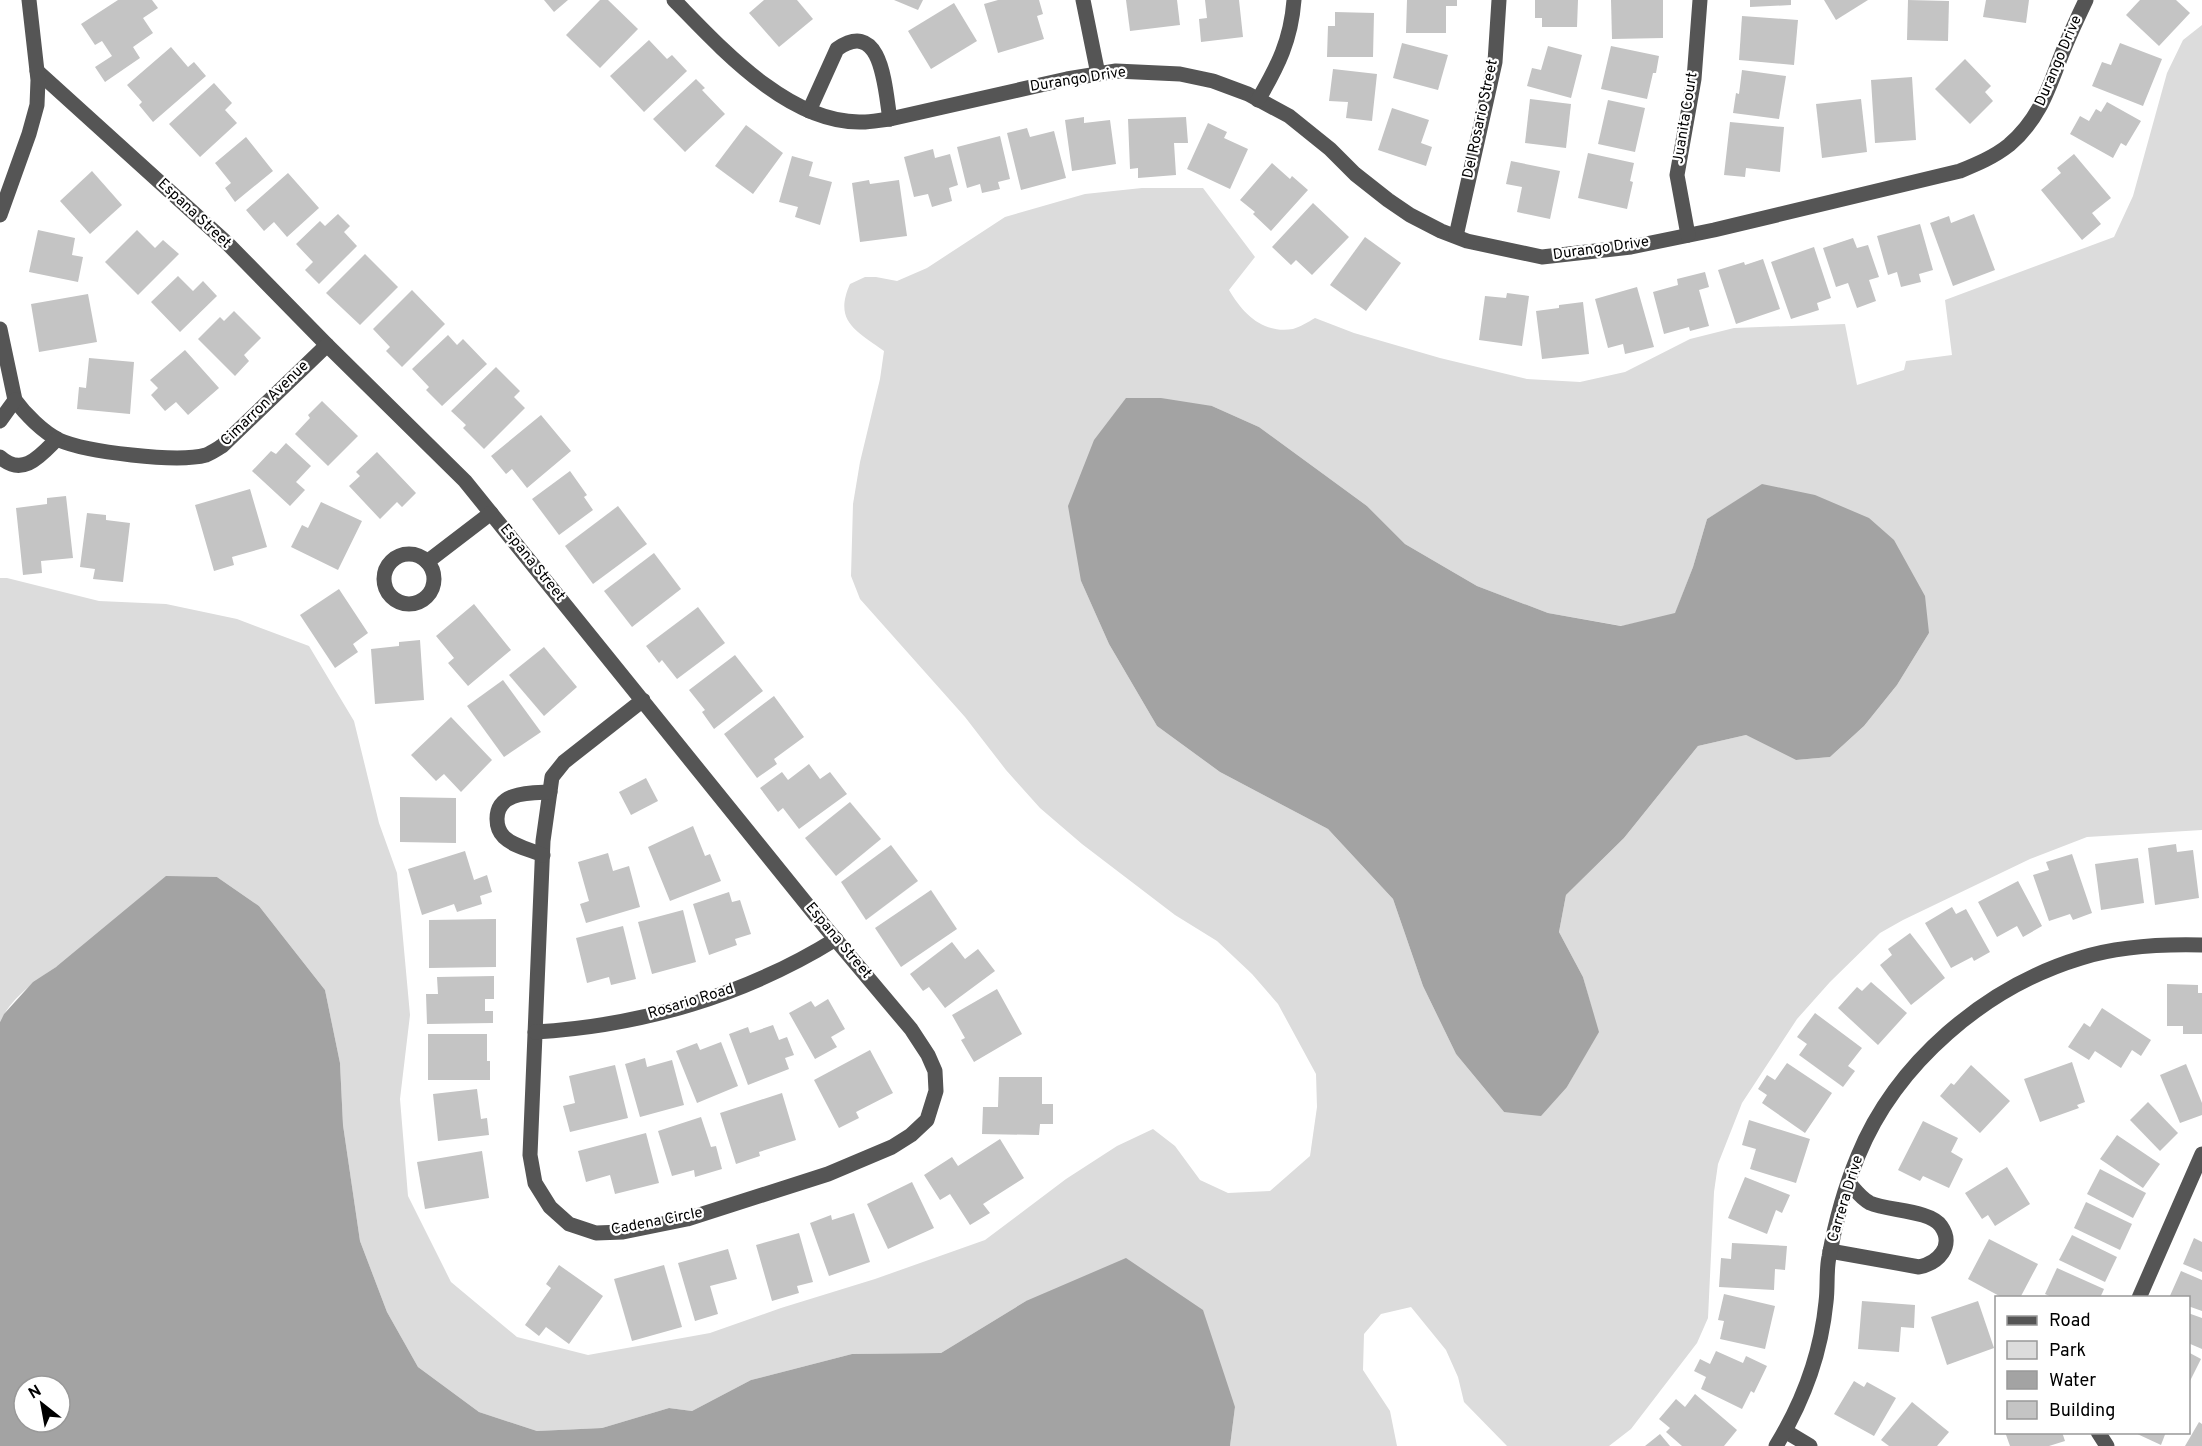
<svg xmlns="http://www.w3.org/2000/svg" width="2202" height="1446" viewBox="0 0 2202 1446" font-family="Overpass,sans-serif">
<rect width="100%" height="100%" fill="#fff"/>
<!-- green -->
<path fill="#dcdcdc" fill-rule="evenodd" d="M2202 25V830L2087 837 2030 859 1903 920 1880 933 1830 982 1797 1019 1742 1103 1718 1164 1714 1192 1708 1318 1697 1343 1631 1429 1609 1446H1507L1464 1402 1458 1377 1446 1350 1411 1307 1381 1314 1364 1334 1363 1370 1390 1411 1397 1446H1230L1235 1407 1026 1301 941 1353 852 1354 751 1380 692 1411 669 1408 602 1428 537 1431 479 1412 418 1367 387 1312 360 1241 343 1125 340 1063 325 990 259 906 217 877 56 967C35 981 11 998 0 1022V578H7L99 601 166 604 237 619 309 646 354 721 379 823 397 873 410 1015 400 1099 408 1196 451 1282 517 1337 588 1355 710 1333 781 1308 875 1279 985 1240 1066 1179 1117 1146 1153 1129 1175 1146 1200 1180 1228 1193 1270 1191 1310 1156 1317 1107 1316 1074 1278 1004 1252 974 1217 941 1175 915 1082 844 1040 808 1006 770 965 717 860 599 851 576 853 504 860 462 880 379 884 351C857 331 833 322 850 284L865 277H876L897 281 927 268 1005 217 1085 194 1142 188H1203L1255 257 1229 290C1243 314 1263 334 1293 329 1300 327 1308 322 1315 318L1354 333 1440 358 1527 379 1580 382 1625 372 1690 339 1734 328 1845 324 1857 385 1904 370 1906 361 1952 355 1945 300 2114 237 2133 196 2167 73 2183 40ZM1212 406 1259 427 1367 506 1405 544 1477 586 1548 613 1622 626 1675 614 1693 567 1707 519 1762 485 1929 633 1897 685 1864 726 1830 757 1796 760 1746 735 1698 746 1624 838 1566 895 1559 932 1583 977 1598 1032 1567 1087 1504 1112 1456 1054 1423 986 1393 899 1328 829 1220 772 1157 726 1109 644 1081 581Z"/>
<!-- water -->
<g fill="#a3a3a3" fill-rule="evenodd">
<polygon points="1126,398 1161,398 1212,406 1259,427 1367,506 1405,544 1477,586 1548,613 1621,626 1675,613 1693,567 1707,519 1762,484 1815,495 1869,518 1894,540 1925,596 1929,633 1897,685 1864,726 1830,757 1796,760 1746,735 1698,746 1624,838 1566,895 1559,932 1583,977 1599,1032 1567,1087 1541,1116 1504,1112 1456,1054 1423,986 1393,899 1328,829 1220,772 1157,726 1109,644 1081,581 1068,506 1094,440"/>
<path d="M166 876 217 877 259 906 325 990 340 1063 343 1125 360 1241 387 1312 418 1367 479 1412 537 1431 602 1428 669 1408 692 1411 751 1380 852 1354 941 1353 1026 1301 1126 1258 1203 1310 1235 1407 1230 1446H0V1022L4 1014 33 982 56 967ZM24 1386H60V1422H24Z"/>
</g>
<!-- building -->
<g fill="#c4c4c4">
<polygon points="118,0 152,0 158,8 143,18 153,33 133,47 140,58 105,82 95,67 112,56 102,41 95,45 81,24"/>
<polygon points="544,0 568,0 554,12"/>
<polygon points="600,0 608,0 638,29 600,68 566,35"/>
<polygon points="764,0 797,0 813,19 779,47 749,13"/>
<polygon points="894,0 923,0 918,10"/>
<polygon points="998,0 1039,0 1043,14 1037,16 1044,39 998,53 984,4"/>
<polygon points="1126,0 1177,0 1180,25 1130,31"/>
<polygon points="1205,0 1239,0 1243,37 1201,42 1199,19 1207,18"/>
<polygon points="1407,0 1457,0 1457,6 1446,6 1446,33 1406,33"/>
<polygon points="1535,0 1578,0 1577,27 1542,27 1542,18 1535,18"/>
<polygon points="1611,0 1663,0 1663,38 1612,39"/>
<polygon points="1750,0 1791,0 1791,5 1750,7"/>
<polygon points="1824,0 1868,0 1836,20"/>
<polygon points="1908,0 1949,1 1948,41 1907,40"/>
<polygon points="1986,0 2029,0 2026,23 1983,17"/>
<polygon points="2140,0 2176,0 2190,13 2159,46 2126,15"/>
<polygon points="954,3 977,41 931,69 908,31"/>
<polygon points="1335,12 1374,13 1373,57 1327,57 1328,26 1335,26"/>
<polygon points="1742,16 1798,20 1794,65 1739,60"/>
<polygon points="649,40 667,59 672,55 687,71 644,112 610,76"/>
<polygon points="1402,43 1448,55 1438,90 1393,78"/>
<polygon points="2120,43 2162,59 2143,106 2092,86 2102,62 2111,65"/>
<polygon points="1548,46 1582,55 1571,98 1527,86 1532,68 1541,70"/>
<polygon points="1611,46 1659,56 1656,73 1653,73 1647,99 1601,89"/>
<polygon points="171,47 188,67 194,62 206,76 153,122 139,105 142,102 127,85"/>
<polygon points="1965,59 1991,86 1985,92 1993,101 1970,124 1935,89"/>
<polygon points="1333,69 1377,74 1372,121 1346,118 1348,102 1329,101"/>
<polygon points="1742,70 1786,76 1779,119 1733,113 1736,93 1739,94"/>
<polygon points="1912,77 1916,140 1875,143 1871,80"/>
<polygon points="696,79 705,88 702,90 725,114 685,152 653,119"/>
<polygon points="214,83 232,103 225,110 237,123 200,157 169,124"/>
<polygon points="1530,99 1571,104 1566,148 1525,143"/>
<polygon points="1861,99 1867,152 1822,158 1816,104"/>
<polygon points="1608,100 1645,108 1635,152 1598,144"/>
<polygon points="2107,102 2141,121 2126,146 2121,143 2113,158 2070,134 2080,116 2089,121 2096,109 2101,112"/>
<polygon points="1392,108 1429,120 1421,143 1432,147 1426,166 1378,150"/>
<polygon points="1084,117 1084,123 1110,120 1116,164 1072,171 1065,120"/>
<polygon points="1186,117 1188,143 1174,143 1176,175 1138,178 1138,168 1130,169 1128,119"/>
<polygon points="1730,122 1784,127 1780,172 1746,168 1745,177 1724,175"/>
<polygon points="1208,123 1227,132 1224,138 1248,149 1230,189 1187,169"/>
<polygon points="746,125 783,153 753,194 715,166"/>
<polygon points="1027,128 1030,137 1054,131 1066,178 1021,190 1007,133"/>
<polygon points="1000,136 1010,179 998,182 1000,189 982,193 980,184 967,188 957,147"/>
<polygon points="246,137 273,171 235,202 225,188 231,183 215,163"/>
<polygon points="933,149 935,158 950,154 958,185 949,188 952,201 932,207 928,194 914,197 904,157"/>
<polygon points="1588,153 1634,163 1630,181 1633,182 1627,209 1578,198"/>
<polygon points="2074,154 2111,198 2092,213 2101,224 2082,240 2041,190 2061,173 2057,168"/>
<polygon points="792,156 813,162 809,176 832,182 820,225 795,217 798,207 779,202"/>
<polygon points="1511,161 1560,171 1550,219 1517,212 1522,187 1506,184"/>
<polygon points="1272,163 1290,179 1292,176 1308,190 1271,231 1253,214 1255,212 1240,200"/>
<polygon points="92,171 122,205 90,234 60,201"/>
<polygon points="288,173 319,208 287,237 274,222 264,231 246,210"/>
<polygon points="869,180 870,184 899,180 907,236 860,242 852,183"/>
<polygon points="1313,203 1349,237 1312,275 1296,260 1291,265 1272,247"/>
<polygon points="338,214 350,226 344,232 357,246 319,284 305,270 313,262 296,244 320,221 325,226"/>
<polygon points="1974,214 1995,270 1953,286 1930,223 1949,216 1951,223"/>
<polygon points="1920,224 1933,270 1919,274 1921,282 1901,287 1897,272 1888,275 1877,236"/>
<polygon points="38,230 75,238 72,255 83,257 78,282 29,272"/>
<polygon points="137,230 155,248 163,240 179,254 138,295 105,262"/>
<polygon points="1365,237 1401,263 1366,311 1330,285"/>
<polygon points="1853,238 1857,248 1868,245 1879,277 1869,280 1876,301 1857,308 1848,283 1836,287 1823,248"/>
<polygon points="1814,247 1831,298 1817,303 1819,310 1791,319 1771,262"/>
<polygon points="365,254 398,287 360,325 326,293"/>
<polygon points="1763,259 1780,309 1736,324 1718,270 1744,262 1745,265"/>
<polygon points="1705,272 1709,287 1699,290 1709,326 1690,331 1689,327 1664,334 1653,292 1678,285 1677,279"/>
<polygon points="178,276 193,291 203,281 217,296 180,332 151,302"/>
<polygon points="1637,287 1654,347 1625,354 1623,344 1608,348 1595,299"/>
<polygon points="412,290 445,324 402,367 386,351 390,347 373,329"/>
<polygon points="1507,293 1529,296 1522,346 1479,340 1485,296 1506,298"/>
<polygon points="88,294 97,342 39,352 31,304"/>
<polygon points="1583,302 1589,354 1542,359 1536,311 1559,308 1559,305"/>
<polygon points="234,311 261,338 244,355 249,361 235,376 198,339 220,317 224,321"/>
<polygon points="448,335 457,345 463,339 487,364 442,406 426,390 429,387 412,369"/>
<polygon points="185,350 219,388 188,415 176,402 165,411 151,395 158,388 150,380"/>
<polygon points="89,358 134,362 130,414 77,409 79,387 86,388"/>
<polygon points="496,367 520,391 514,397 525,408 484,449 463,428 466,425 451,411"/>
<polygon points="322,401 358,436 328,466 295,434 310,418 308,415"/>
<polygon points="541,415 571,451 527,488 512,469 506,474 491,456"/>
<polygon points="286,443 311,466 296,482 305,490 290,506 252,471 271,451 276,454"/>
<polygon points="377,452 416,493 402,507 397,502 380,519 349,486 360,476 356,472"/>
<polygon points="570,471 587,495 584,497 593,510 559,535 532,499"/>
<polygon points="250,489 267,547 232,557 234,565 214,571 195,505"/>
<polygon points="66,496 73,558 41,561 42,573 23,575 16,508 47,504 47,498"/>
<polygon points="321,502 362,521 338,570 291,547 302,525 308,528"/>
<polygon points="618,506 647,544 593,584 565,546"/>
<polygon points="87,513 106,515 106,520 130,523 123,582 93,579 95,569 80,567"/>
<polygon points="654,553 681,589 632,627 604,591"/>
<polygon points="339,589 368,633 353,644 358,652 335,668 300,615"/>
<polygon points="474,604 511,650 468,686 448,663 454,658 436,636"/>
<polygon points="698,607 725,643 677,679 662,660 659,663 646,646"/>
<polygon points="420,640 424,700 375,704 371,649 399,646 399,642"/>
<polygon points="544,647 577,687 544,716 509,675"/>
<polygon points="735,655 763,691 714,729 702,712 705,710 689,690"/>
<polygon points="503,680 541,732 504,757 467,706"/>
<polygon points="774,696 804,737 774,759 777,764 757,778 724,734"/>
<polygon points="451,717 492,760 461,792 444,774 436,781 411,755"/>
<polygon points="809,764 820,779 830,772 847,794 799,829 783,808 778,812 760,788 782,772 788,780"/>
<polygon points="646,778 658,801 631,815 619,792"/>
<polygon points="400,797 456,798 456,843 400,842"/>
<polygon points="850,802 881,839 836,876 805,838"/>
<polygon points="693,826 705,856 710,854 721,881 670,901 648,847"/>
<polygon points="2176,844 2177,852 2193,850 2199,898 2155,905 2148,848"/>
<polygon points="891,845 918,881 866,920 841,882"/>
<polygon points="465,851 474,880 487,875 492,892 480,896 482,904 457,912 454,904 422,915 408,869"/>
<polygon points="608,853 613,871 629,866 640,907 586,923 580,904 589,901 578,862"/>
<polygon points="2072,854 2092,913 2073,920 2070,914 2049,921 2033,875 2049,870 2046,862"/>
<polygon points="2138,858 2144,903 2101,910 2095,864"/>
<polygon points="2018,881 2042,926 2023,937 2017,926 1997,937 1978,902"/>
<polygon points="931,890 957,929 901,967 875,928"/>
<polygon points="729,892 732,902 740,900 751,934 735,939 737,945 709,955 693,904"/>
<polygon points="1952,907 1956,914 1966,909 1990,952 1974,961 1972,957 1951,968 1925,923"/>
<polygon points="683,910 696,962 652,974 638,922"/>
<polygon points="496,919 496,967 429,968 429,920"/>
<polygon points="623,926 636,979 611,985 609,977 587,983 576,938"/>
<polygon points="1910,933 1945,978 1911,1005 1880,965 1892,955 1888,949"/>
<polygon points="952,942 965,959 978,949 995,971 945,1008 929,987 923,991 910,974"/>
<polygon points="494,976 494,999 485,999 485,1011 493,1011 493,1023 427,1024 426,994 438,994 437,977"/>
<polygon points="1871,982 1907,1013 1878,1045 1838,1008 1857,987 1862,991"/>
<polygon points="2167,984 2198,985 2198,993 2202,993 2202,1034 2183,1034 2183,1026 2167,1026"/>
<polygon points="997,989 1022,1034 974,1062 961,1040 965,1038 952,1015"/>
<polygon points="828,999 845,1029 831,1037 837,1047 815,1059 789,1013 811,1001 815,1007"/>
<polygon points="2102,1008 2151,1040 2141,1056 2132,1050 2121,1068 2095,1051 2089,1060 2068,1047 2084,1023 2090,1027"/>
<polygon points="1815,1013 1862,1048 1848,1066 1855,1071 1843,1087 1799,1055 1807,1044 1797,1037"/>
<polygon points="773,1025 779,1040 787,1037 794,1055 785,1058 789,1069 748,1085 729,1034 748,1027 750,1033"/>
<polygon points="428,1034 487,1034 487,1061 490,1061 490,1080 428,1080"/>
<polygon points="721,1042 738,1086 697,1103 676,1051 697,1043 700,1050"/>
<polygon points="870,1050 893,1093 856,1112 859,1118 839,1128 814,1080"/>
<polygon points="645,1058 647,1067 672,1060 684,1105 640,1117 625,1064"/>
<polygon points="2072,1062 2085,1102 2077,1105 2079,1108 2040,1122 2024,1079"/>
<polygon points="1787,1063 1832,1093 1805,1133 1762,1103 1767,1095 1758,1089 1767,1075 1775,1080"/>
<polygon points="2186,1064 2202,1103 2202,1115 2180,1123 2160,1075"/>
<polygon points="615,1065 628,1118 570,1132 563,1106 575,1103 569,1076"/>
<polygon points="1971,1065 2010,1101 1980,1133 1940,1096 1951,1083 1954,1085"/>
<polygon points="999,1077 1042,1077 1042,1104 1053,1104 1053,1124 1040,1124 1039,1135 982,1134 983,1107 998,1107"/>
<polygon points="477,1089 481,1119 487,1118 489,1135 438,1141 433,1094"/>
<polygon points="782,1093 796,1140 759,1152 760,1156 736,1164 720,1113"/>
<polygon points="2148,1102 2178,1133 2160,1151 2130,1120"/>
<polygon points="701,1117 711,1147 716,1146 722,1169 695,1177 694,1170 672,1176 658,1131"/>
<polygon points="1749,1120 1810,1139 1796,1183 1750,1169 1756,1149 1742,1145"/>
<polygon points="1923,1121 1958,1138 1951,1152 1963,1159 1949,1188 1923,1176 1920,1181 1898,1170"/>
<polygon points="646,1133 659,1183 615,1194 610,1175 586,1182 578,1151"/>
<polygon points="2117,1135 2160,1164 2143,1188 2100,1159"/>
<polygon points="1000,1139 1024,1178 983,1204 990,1213 970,1225 950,1194 940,1200 924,1175 952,1157 958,1166"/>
<polygon points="482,1151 489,1198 425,1209 417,1162"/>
<polygon points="2007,1167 2030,1204 1995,1226 1988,1215 1982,1219 1965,1193"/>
<polygon points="2100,1169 2146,1193 2133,1218 2087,1194"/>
<polygon points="1745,1177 1790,1195 1782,1213 1776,1210 1767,1234 1728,1218"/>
<polygon points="912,1182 934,1228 888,1249 867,1204"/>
<polygon points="2086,1202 2132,1224 2120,1250 2074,1228"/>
<polygon points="854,1213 870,1262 829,1276 810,1223 831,1215 832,1220"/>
<polygon points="799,1233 813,1282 797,1286 799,1293 772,1301 756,1245"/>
<polygon points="2072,1235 2117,1257 2105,1282 2059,1260"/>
<polygon points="2194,1238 2202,1242 2202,1272 2183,1264"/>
<polygon points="1989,1239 2038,1264 2020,1298 2003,1298 1968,1279"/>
<polygon points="1732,1243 1787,1246 1785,1270 1775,1269 1774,1290 1719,1287 1721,1258 1731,1259"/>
<polygon points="728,1249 737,1279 710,1286 718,1314 695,1321 678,1263"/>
<polygon points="559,1265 603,1296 569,1344 546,1327 539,1336 525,1325 551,1288 546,1284"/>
<polygon points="664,1265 682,1327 632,1341 614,1279"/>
<polygon points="2057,1268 2104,1289 2100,1298 2054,1298 2045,1294"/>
<polygon points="2181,1271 2202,1280 2202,1311 2188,1306 2188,1298 2169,1298"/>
<polygon points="1724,1294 1775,1306 1765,1349 1720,1339 1724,1321 1718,1320"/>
<polygon points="1862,1301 1915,1305 1914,1328 1901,1327 1899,1352 1858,1349"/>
<polygon points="1978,1301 1994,1348 1947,1365 1931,1317"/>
<polygon points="2188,1313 2202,1318 2202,1349 2188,1343"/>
<polygon points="1716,1351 1743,1363 1746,1356 1767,1366 1754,1393 1751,1391 1742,1409 1701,1389 1706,1377 1694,1371 1700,1359 1710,1364"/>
<polygon points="2188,1352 2201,1359 2188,1385"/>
<polygon points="1854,1381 1864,1387 1867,1382 1896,1398 1874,1436 1834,1414"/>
<polygon points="1695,1394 1737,1430 1724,1446 1682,1446 1666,1432 1670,1428 1659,1419 1676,1399 1685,1407"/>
<polygon points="1912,1402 1949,1432 1937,1446 1889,1446 1881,1440"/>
<polygon points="2199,1422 2202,1424 2202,1446 2185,1446"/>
<polygon points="2005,1432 2062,1432 2065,1441 2049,1446 2010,1446"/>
<polygon points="2133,1432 2166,1432 2161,1445"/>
<polygon points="1660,1434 1670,1446 1645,1446"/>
</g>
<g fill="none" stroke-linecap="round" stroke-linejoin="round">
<!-- minor -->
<g stroke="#555" stroke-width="15">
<path d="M674 0C721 48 789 124 862 122 871 122 880 120 890 119L1067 79 1116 71 1180 74 1213 81 1248 94 1289 116 1330 149 1355 174 1388 200 1410 215 1441 231 1467 241 1542 257 1631 247 1714 230 1960 171C1977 164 1994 157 2009 145 2036 122 2046 96 2058 64 2066 42 2076 21 2086 0"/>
<polyline points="1083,0 1098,74"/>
<polyline points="37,71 228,244 327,345 465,481 826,928 911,1029 928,1055 935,1071 936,1091 927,1120 911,1135 892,1147 828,1174 687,1219 623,1232 596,1233 569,1224 550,1207 535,1183 530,1155 543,841 552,777 564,762 643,700"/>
<path d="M1258 100C1278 66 1291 40 1294 0"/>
<path d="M809 111 837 49C883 17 885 91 890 119"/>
<polyline points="0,215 29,134 37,105 38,80 29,0"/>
<polyline points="1688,235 1677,175 1694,79 1700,0"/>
<polyline points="1456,236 1495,62 1499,0"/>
<path d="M0 329 15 400C25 414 43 432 59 440 86 452 177 463 206 455 211 453 217 449 222 446L327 345"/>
<polyline points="0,421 15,400"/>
<path d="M0 457C23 478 41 455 57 439"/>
<circle cx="409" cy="579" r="25"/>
<polyline points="427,562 491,513"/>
<path d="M543 855C531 850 513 846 504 837 499 832 497 825 497 819 497 791 531 793 550 792"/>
<path d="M535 1032C641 1026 746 995 836 939"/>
<path d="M1830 1251 1919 1267C1938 1263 1955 1246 1941 1226 1930 1210 1888 1211 1870 1203 1862 1199 1855 1190 1849 1183"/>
<polyline points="2139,1298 2202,1154"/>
<polyline points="1785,1431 1810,1446"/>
<polyline points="2098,1432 2107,1446"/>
<path d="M1776 1446C1803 1402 1821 1353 1826 1302 1828 1287 1826 1271 1829 1257 1835 1224 1845 1187 1858 1156 1896 1063 1985 987 2081 958 2119 946 2162 944 2202 945"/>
</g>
</g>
<g text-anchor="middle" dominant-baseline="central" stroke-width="4.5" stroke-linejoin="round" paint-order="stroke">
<!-- street labels -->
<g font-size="15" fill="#000" stroke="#fff">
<text transform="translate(2059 61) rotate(-67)">Durango Drive</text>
<text transform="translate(1078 80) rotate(-9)">Durango Drive</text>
<text transform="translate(1686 118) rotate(-81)">Juanita Court</text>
<text transform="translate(1481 119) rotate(-78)">Del Rosario Street</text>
<text transform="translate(194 214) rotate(43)">Espana Street</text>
<text transform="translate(1601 249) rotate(-8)">Durango Drive</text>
<text transform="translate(265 404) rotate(-44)">Cimarron Avenue</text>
<text transform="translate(532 563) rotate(51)">Espana Street</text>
<text transform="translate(838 941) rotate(50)">Espana Street</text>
<text transform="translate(691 1002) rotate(-17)">Rosario Road</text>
<text transform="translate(1846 1199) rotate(-73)">Carrera Drive</text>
<text transform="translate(657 1222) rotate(-11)">Cadena Circle</text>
</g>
</g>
<!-- legend -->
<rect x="1995" y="1296" width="195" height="138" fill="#ffffff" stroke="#999999" stroke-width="1.5"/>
<rect x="2007" y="1316" width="30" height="9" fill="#555555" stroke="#999999" stroke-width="1.5"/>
<text x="2049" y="1326" font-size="18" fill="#000000">Road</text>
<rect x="2007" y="1341" width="30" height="18" fill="#dcdcdc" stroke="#999999" stroke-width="1.5"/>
<text x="2049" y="1356" font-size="18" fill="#000000">Park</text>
<rect x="2007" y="1371" width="30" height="18" fill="#a3a3a3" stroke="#999999" stroke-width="1.5"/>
<text x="2049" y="1386" font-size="18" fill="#000000">Water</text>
<rect x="2007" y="1401" width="30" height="18" fill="#c4c4c4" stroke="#999999" stroke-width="1.5"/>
<text x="2049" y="1416" font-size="18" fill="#000000">Building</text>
<!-- north arrow -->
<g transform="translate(42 1404) rotate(329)"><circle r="28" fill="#ffffff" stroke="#999999" stroke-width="1.5"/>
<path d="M0-4.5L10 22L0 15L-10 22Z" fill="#000000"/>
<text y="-9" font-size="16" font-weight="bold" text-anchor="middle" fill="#000000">N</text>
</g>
</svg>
